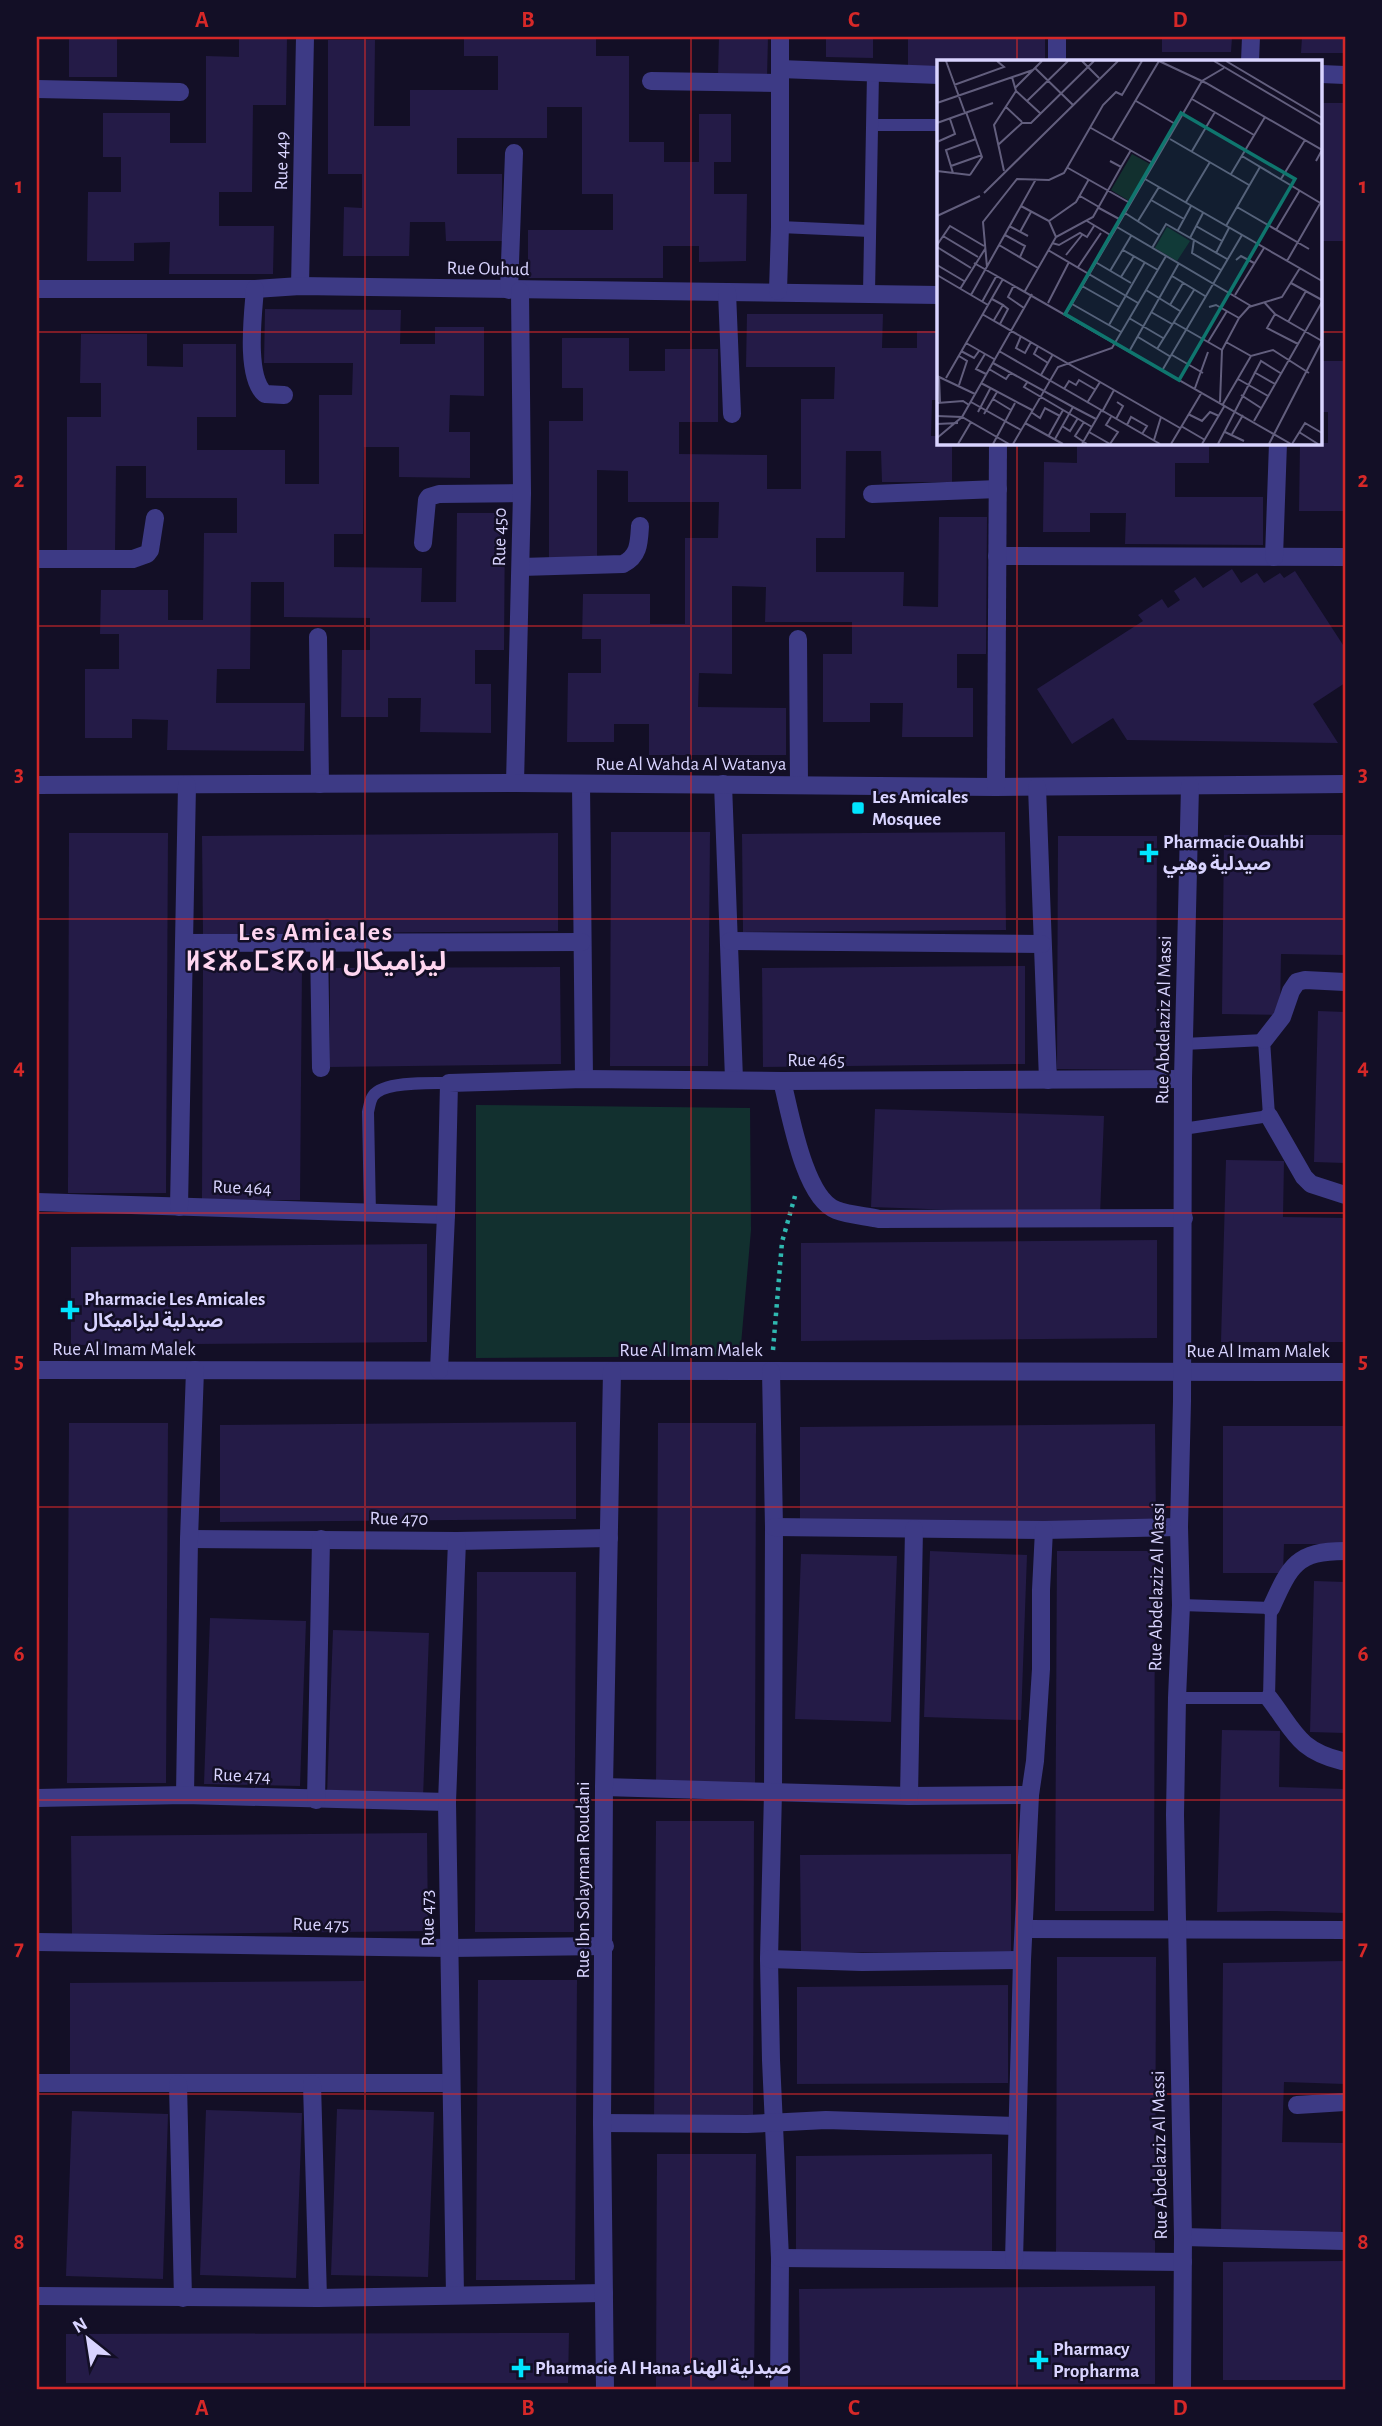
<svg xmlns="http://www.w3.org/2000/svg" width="1382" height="2426" viewBox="0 0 1382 2426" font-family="'Alegreya Sans','Noto Sans Arabic','Noto Sans Tifinagh',sans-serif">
<rect width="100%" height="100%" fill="#130f26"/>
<!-- green -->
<polygon fill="#12302f" points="476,1105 750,1108 751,1230 740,1356 476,1358"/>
<!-- building -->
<g fill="#241b47">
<rect x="69" y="37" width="48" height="40"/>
<polygon points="239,37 287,37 286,105 253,105 252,192 219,192 219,226 274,226 273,274 169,274 170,242 134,243 134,261 87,261 88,192 121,192 121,157 103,157 103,113 170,113 170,143 206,143 206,56 239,57"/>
<polygon points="464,37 596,37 596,56 629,56 629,142 664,142 664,162 699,162 699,114 731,114 731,162 714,162 714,194 747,194 746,261 699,262 699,246 663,246 663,278 528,278 528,230 613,230 613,194 582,194 582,107 547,107 547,138 457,138 457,174 502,174 502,241 446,241 445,222 410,222 409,256 343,256 344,207 362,208 362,174 328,174 328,40 375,40 374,126 410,126 410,90 498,90 498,56 464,56"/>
<polygon points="719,37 768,37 767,77 718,77"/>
<polygon points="826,37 873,37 873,58 826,57"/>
<polygon points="908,37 1045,37 1045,61 939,61 939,70 908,70"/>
<polygon points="1162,37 1232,37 1231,52 1162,52"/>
<polygon points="1302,37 1345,37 1345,53 1301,53"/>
<rect x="1321" y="103" width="24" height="138"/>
<polygon points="265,309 401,310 400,344 435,344 435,327 484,327 484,396 450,395 449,432 470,432 470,478 399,477 399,447 364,447 363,534 334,534 334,567 422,568 421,602 456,602 457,513 505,513 504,650 475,650 475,684 491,684 491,733 420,732 421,698 388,698 388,717 341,717 342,650 370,650 370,618 284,617 284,582 251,582 250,669 217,669 216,703 305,703 304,751 167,750 168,720 132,719 132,738 85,738 85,669 119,669 119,634 100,634 101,590 168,590 168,620 203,620 204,533 237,533 237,498 146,498 146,466 116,466 115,554 67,554 67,417 101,417 101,383 80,383 81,334 147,334 147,366 183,367 183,344 236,344 236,417 197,417 197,450 285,450 285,484 319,484 319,395 352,395 353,363 264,363"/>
<polygon points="747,314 883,314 882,348 917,348 917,331 939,331 939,400 932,400 931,436 939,436 939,443 952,443 952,482 882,482 881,451 846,451 845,538 816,538 816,572 904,572 903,606 938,607 939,517 987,517 986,654 957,654 957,688 973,688 973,737 902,737 903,703 870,703 870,722 823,722 823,654 852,654 852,622 765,622 766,587 732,586 732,674 699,673 698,707 786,708 786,755 649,755 649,724 614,724 614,742 567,742 568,673 601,673 601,639 582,639 583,594 650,594 650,624 685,624 685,538 718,538 719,502 628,502 628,471 597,470 597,559 549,558 549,421 583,421 583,388 562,388 562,338 629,338 629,371 665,371 665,349 718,349 718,422 679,422 679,454 767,455 767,489 801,489 801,399 834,399 835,367 746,367"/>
<polygon points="1321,361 1345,361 1345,511 1299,511 1300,443 1328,443 1328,412 1321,412"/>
<polygon points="1077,443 1209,443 1209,463 1175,463 1175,497 1263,497 1263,545 1125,544 1126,513 1090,513 1090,532 1043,532 1044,462 1077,463"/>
<polygon points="1232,569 1241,583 1257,573 1264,583 1280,573 1284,578 1295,571 1345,648 1345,683 1313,704 1338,743 1127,740 1113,718 1072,744 1037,689 1143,621 1138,615 1162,599 1168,608 1180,600 1174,591 1195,577 1203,588"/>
<polygon points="611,832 710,832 708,1066 610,1066"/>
<polygon points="1005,832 1006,930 743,932 742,834"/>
<polygon points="69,833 168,833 166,1193 68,1193"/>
<polygon points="558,833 558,931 203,934 202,836"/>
<polygon points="1224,835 1345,835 1345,955 1281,954 1280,1015 1222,1014"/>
<polygon points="1058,836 1157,836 1156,1070 1057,1069"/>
<polygon points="203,966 302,966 300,1200 202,1200"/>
<polygon points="1025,966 1025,1064 763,1067 762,968"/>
<polygon points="560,967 561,1064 330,1067 330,968"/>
<polygon points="1318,1011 1345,1012 1345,1163 1314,1162"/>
<polygon points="875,1109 1104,1116 1100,1215 871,1207"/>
<polygon points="1226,1160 1284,1161 1283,1217 1345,1218 1345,1342 1221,1342"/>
<polygon points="1157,1240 1157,1338 801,1341 801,1243"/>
<polygon points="427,1244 427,1342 71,1345 71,1247"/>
<polygon points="576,1422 576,1519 220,1522 220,1425"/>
<polygon points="69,1423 168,1423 166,1783 67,1783"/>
<polygon points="658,1423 756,1423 755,1783 656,1783"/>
<polygon points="1155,1424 1156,1522 800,1525 800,1427"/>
<polygon points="1223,1426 1345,1426 1345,1544 1284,1544 1283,1573 1223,1573"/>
<polygon points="930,1551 1027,1555 1021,1720 924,1717"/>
<polygon points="1057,1551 1155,1551 1154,1911 1055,1911"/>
<polygon points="801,1554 897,1556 891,1722 795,1719"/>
<polygon points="477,1572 576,1572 574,1932 475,1932"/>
<polygon points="1314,1581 1345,1582 1345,1733 1310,1732"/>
<polygon points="210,1618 306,1621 300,1786 204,1784"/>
<polygon points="333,1630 429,1633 423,1798 327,1795"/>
<polygon points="1222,1730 1280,1731 1279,1787 1345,1789 1345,1913 1275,1911 1217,1912"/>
<polygon points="656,1821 754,1821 753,2122 654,2122"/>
<polygon points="427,1833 428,1931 72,1935 71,1836"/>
<polygon points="1011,1854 1011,1951 801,1953 800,1855"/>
<polygon points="1057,1957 1156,1957 1155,2257 1056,2257"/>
<polygon points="1345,1961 1345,2084 1284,2082 1282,2142 1343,2143 1341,2234 1221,2232 1223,1963"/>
<polygon points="478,1980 577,1980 575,2280 476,2280"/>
<polygon points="364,1981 365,2079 70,2081 70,1983"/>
<polygon points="1008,1985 1008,2083 797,2084 797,1987"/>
<polygon points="337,2109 434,2112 428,2277 331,2275"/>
<polygon points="206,2110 302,2113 296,2278 200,2275"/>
<polygon points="72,2111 168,2114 163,2279 66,2276"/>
<polygon points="657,2154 756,2154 754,2388 656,2387"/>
<polygon points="992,2154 992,2252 796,2254 796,2156"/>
<polygon points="1345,2261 1345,2380 1223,2380 1223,2262"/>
<polygon points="1155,2286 1155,2384 800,2386 799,2289"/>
<polygon points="569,2333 568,2383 66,2383 66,2334"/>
</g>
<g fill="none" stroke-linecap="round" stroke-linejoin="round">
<!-- path -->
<polyline stroke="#2fb8b0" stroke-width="4.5" stroke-dasharray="3.5 5" stroke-linecap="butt" points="773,1350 782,1242 795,1196"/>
<!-- lane -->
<g stroke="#3d3a85" stroke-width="12">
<polyline points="873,125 939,125"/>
<polyline points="780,227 870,231"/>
<polyline points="869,293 873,73"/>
<polyline points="1183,1129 1269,1116 1264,1040 1184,1044"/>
<path d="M370 1214 368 1112C369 1108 370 1100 373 1096 383 1081 431 1083 449 1083"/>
<polyline points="1177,1698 1269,1698 1271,1608 1181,1605"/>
</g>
<!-- street -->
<g stroke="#3d3a85" stroke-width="18">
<polyline points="1057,61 1057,37"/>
<polyline points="1250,61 1251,37"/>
<polyline points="780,69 939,75"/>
<polyline points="1321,74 1345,75"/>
<polyline points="651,81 779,83"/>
<polyline points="37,89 180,92"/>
<polyline points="300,286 305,37"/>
<polyline points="37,289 255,289 300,286 939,295"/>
<path d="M255 289C253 314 245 377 265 394L284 395"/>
<polyline points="509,290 514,153"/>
<polyline points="778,291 780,227 780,37"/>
<polyline points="727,292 732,414"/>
<polyline points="872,494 998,489"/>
<polyline points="423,543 427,500 429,497 439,494 522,493"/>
<polyline points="997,556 1345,557"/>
<polyline points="1274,557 1278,443"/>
<polyline points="37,559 133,559 147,554 150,550 155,518"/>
<path d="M521 567 623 564C639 556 639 543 640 526"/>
<polyline points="318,637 320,784"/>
<polyline points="798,639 799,785"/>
<polyline points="515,783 522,493 520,291"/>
<polyline points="581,784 584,1079"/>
<polyline points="723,784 734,1079"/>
<polyline points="37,785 515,783 996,787 1345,784"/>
<polyline points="996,787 998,443"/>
<polyline points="1037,787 1048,1080"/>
<polyline points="730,941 1042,944"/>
<polyline points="186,943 582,942"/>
<polyline points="319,944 321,1068"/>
<polyline points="1264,1040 1282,1017 1291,991 1297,982 1305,980 1345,982"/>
<path d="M782 1081C790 1112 804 1198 836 1210 849 1215 866 1216 879 1219L1184 1218"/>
<polyline points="1269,1116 1304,1177 1311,1184 1345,1195"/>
<polyline points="37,1202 446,1215"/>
<polyline points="179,1207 187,785"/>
<polyline points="37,1370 1345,1372"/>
<polyline points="439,1370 446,1215 449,1083 584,1079 782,1081 1183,1079"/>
<polyline points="771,1371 774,1527 773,1792 769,1959 771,2060 780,2258 779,2389"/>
<polyline points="774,1527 1044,1530 1179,1527"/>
<polyline points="189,1539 457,1541 609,1538"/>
<path d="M1271 1608C1290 1566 1296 1551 1345 1551"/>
<path d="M1269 1698C1295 1732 1298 1750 1342 1761"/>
<polyline points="604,1787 909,1796 1030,1795"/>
<polyline points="185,1795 189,1539 195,1370"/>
<polyline points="909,1796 914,1529"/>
<polyline points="37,1798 185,1795 447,1802"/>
<polyline points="316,1800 321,1539"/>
<polyline points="1025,1929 1345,1930"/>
<polyline points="37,1942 450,1948 605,1946"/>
<polyline points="769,1959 862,1962 1022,1960"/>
<polyline points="37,2083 451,2083"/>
<polyline points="178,2084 183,2298"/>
<polyline points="312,2084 318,2298"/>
<polyline points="1297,2105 1345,2102"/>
<polyline points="602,2123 747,2124 826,2120 1016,2126"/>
<polyline points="1183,2237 1345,2241"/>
<polyline points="780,2258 1183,2262"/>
<polyline points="1014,2260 1022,1960 1030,1795 1035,1761 1041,1669 1041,1590 1044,1530"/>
<polyline points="455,2295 447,1802 457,1541"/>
<polyline points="37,2296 318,2298 604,2293"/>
<polyline points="605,2389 602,2123 604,1787 612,1371"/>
<polyline points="1182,2389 1183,2237 1175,1815 1177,1698 1181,1605 1179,1527 1182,1401 1183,1079 1190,786"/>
</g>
</g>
<!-- grid -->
<path fill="none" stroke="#d62828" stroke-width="2" stroke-opacity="0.55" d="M365 37V2389M691 37V2389M1017 37V61M37 332H939M1321 332H1345M1017 443V2389M37 626H1345M37 919H1345M37 1213H1345M37 1507H1345M37 1800H1345M37 2094H1345"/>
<!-- markers -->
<g fill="#00e5ff" stroke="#130f26" stroke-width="2.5">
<rect x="851" y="801" width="14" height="14" rx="3.5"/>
<path d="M1145.5 842.5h7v7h7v7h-7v7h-7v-7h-7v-7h7z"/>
<path d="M66.5 1299.5h7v7h7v7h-7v7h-7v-7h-7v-7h7z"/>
<path d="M1035.5 2349.5h7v7h7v7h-7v7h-7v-7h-7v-7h7z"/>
<path d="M517.5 2357.5h7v7h7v7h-7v7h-7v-7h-7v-7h7z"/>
</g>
<g text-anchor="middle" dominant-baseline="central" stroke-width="5" stroke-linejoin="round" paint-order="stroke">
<!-- street labels -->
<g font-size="19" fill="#d9d4ff" stroke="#130f26">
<text transform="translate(282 161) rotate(-89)">Rue 449</text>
<text transform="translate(488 269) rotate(1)">Rue Ouhud</text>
<text transform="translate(500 537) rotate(-89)">Rue 450</text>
<text x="691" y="764">Rue Al Wahda Al Watanya</text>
<text transform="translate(1164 1020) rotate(-89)">Rue Abdelaziz Al Massi</text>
<text x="816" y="1060">Rue 465</text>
<text transform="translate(242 1188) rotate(2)">Rue 464</text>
<text x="124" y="1349">Rue Al Imam Malek</text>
<text x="691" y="1350">Rue Al Imam Malek</text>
<text x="1258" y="1351">Rue Al Imam Malek</text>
<text transform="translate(399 1519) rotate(1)">Rue 470</text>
<text transform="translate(1157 1587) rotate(-89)">Rue Abdelaziz Al Massi</text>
<text transform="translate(242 1776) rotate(2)">Rue 474</text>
<text transform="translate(583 1880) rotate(-90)">Rue Ibn Solayman Roudani</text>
<text transform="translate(428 1918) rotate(-91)">Rue 473</text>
<text transform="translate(321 1925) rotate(1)">Rue 475</text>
<text transform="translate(1160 2155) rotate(-91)">Rue Abdelaziz Al Massi</text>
</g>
<!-- poi labels -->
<g font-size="19" font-weight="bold" fill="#d9d4ff" stroke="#130f26" text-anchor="start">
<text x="872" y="797">Les Amicales<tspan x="872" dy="22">Mosquee</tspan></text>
<text x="1163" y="842">Pharmacie Ouahbi<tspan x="1163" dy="22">صيدلية وهبي</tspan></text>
<text x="84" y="1299">Pharmacie Les Amicales<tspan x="84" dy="22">صيدلية ليزاميكال</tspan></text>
<text x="1053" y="2349">Pharmacy<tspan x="1053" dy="22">Propharma</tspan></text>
<text x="535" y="2368">Pharmacie Al Hana صيدلية الهناء</text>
</g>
<!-- district labels -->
<g font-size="26" font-weight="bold" letter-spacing="2" fill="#ffd6f0" stroke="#130f26">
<text x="316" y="932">Les Amicales<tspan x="316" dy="30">ⵍⵉⵣⴰⵎⵉⴽⴰⵍ ليزاميكال</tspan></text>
</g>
</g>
<!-- overview -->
<g transform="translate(937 60)">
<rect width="385" height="385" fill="#130f26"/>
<path d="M195 94 213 104 192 141 174 130ZM230 167 253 181 240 201 218 188Z" fill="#12302f"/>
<path fill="none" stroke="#625e7d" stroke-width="2" d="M9 1 28 53M145 1 162 18M222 1 269 23 385 90 379 101M277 1 385 65M289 1 385 58M98 8 136 45M75 17 79 31 103 53M17 25 67 7 60 1M78 28 105 1M255 39 317 75M90 41 131 1M199 41 240 65M0 43 96 10M69 47 85 62M29 52 45 97 33 115M0 63 56 43M154 68 216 103M233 79 312 125M175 80 222 1M0 82 18 74 13 59M61 85 85 63H94L157 1M255 91 278 52M305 96 385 144M173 101 184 107 194 90M14 106 45 95M131 108 193 143M0 111 33 115M67 111 57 65 79 31M16 113 9 90 39 79M294 114 328 57M208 119 385 221M344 119 368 80M47 133 181 1M143 136 162 147M214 140 247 159M249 142 273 102M84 146 112 161 119 177M300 147 372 189M162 148 184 160M188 153 222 175M0 156 43 136M112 161 139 142 152 119M150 161 175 176M201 161 222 127M72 166 91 176M259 166 285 181M289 166 323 107M180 167 314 246M241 170 254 146M339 170 363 130M83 172 94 152M68 175 88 186 83 197M6 176 41 197M253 178 266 153M257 180 255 193 284 210M115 183 122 185 143 173 150 177 157 166M0 185 13 166 47 186M62 185 101 208M0 187 34 208M215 188 229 164 290 199M111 190 201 243M186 190 221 210M279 193 292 168M129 195 145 175M299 200 304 196 317 203M350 201 385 140M37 203 354 384M160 203 194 223M0 205 27 221M50 207 46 162 80 119 112 120 127 113 166 45 179 32 185 35 205 1M141 207 164 173M173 211 194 176M0 215 51 245M235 216 268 236M184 217 197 196M354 223 385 240M77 225 71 237 87 248M145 226 182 247M23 229 48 189M209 230 243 251M88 231 119 177 156 157 184 107M34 235 99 119M298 235 327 188M55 239 66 245 57 260M45 242 60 215M327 242 338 254 385 281M111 243 132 202M135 244 184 272M233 245 246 223M272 247 279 245 302 258M214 252 235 264M45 254 243 368M129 254 265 21 287 8M338 254 330 268 361 284M192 258 226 278M236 262 285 290M351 262 369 231M63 264 71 249 66 245M172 265 208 202M84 276 79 288 88 293 94 282M201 277 234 297M271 282 290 251M289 282 314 296 336 290 372 313M29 283 57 299M101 286 97 294 111 303M220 289 257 230M193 290 242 203M24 291 37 298 42 291M62 291 223 384M48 294 39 309 49 314M235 295 266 313M22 296 30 301 22 325M56 303 136 347 118 379M52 309 69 319 74 312M226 309 305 175M317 312 338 324M104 315 116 294M0 316 38 334M2 316 3 342M9 318 66 219M301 319 331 336M91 321 87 327 155 367M44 323 95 350M258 328 271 292M127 329 132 321 139 325 142 320 159 330M304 335 324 348M56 339 74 350M34 342 84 370M283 342 285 290 302 258 312 247 345 237 363 208M0 343 26 341 32 345M150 343 163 322M286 344 314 296M136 347 159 359M41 352 53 329M94 352 103 358 108 348 123 356M165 352 177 330M47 354 60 332M251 354 265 361 273 352 282 356M0 356 25 357 72 384M179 359 186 346 180 342M317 361 385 242M147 362 138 376 150 384M88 363 126 384M0 364 21 363M190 365 194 357 210 366 205 374M125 366 133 371 141 358M244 366 268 380M152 372 173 384 181 372 169 365 174 357M288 372 307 381M362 372 381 384M295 374 306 355M112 375 126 350M0 378 25 357 95 234M217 380 224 357M21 384 34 362M56 384 78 343M76 384 121 307 175 288 229 196M145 384 164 351M234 384 265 332M265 384 288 345M281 384 324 301 345 314M332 384 385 281M355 384 368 363 385 373"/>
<path fill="#0f766e" fill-opacity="0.15" stroke="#0f766e" stroke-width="3.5" d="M244 53 358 119 242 320 128 254Z"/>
<rect width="385" height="385" fill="none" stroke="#d9d4ff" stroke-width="3.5"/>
</g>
<!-- border -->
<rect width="1382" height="2426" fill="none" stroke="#130f26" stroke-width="77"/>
<!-- north arrow -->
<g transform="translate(88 2339) rotate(330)" stroke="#130f26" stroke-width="5" paint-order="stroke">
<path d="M0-5L12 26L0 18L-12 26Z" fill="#d9d4ff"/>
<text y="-10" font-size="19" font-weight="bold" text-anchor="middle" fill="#d9d4ff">N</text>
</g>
<rect x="38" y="38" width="1306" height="2350" fill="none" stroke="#d62828" stroke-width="2.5"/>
<g font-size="23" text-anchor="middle" font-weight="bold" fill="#d62828">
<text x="202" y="27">A</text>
<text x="528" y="27">B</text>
<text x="854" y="27">C</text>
<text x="1180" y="27">D</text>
<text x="19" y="193">1</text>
<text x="1363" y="193">1</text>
<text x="19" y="487">2</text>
<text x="1363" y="487">2</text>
<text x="19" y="781">3</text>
<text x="1363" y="781">3</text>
<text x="19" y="1074">4</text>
<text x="1363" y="1074">4</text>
<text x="19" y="1368">5</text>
<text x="1363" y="1368">5</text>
<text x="19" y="1661">6</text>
<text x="1363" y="1661">6</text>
<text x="19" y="1955">7</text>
<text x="1363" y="1955">7</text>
<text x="19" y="2249">8</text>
<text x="1363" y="2249">8</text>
<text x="202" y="2415">A</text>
<text x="528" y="2415">B</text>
<text x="854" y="2415">C</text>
<text x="1180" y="2415">D</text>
</g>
</svg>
